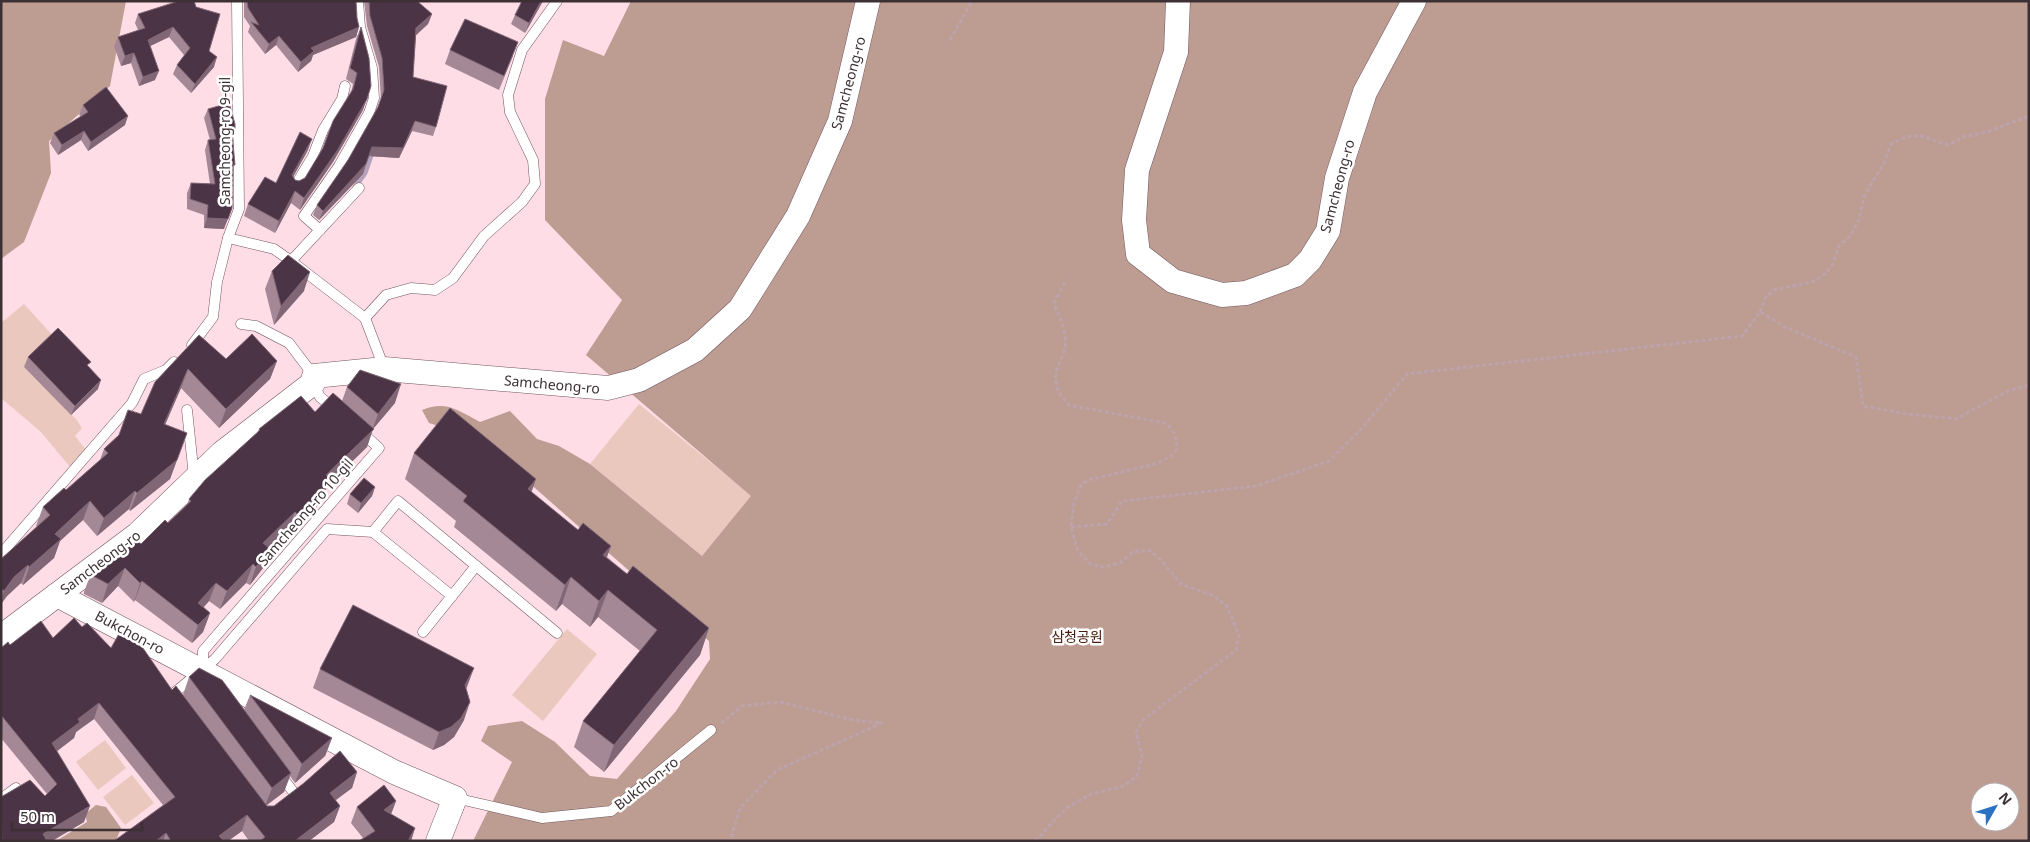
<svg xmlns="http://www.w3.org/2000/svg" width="2030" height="842" viewBox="0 0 2030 842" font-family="'Noto Sans','Noto Sans KR',sans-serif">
<rect width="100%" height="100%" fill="#fedde7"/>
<!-- green -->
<g fill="#ebc8bd">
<polygon points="24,304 54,337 24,367 76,419 82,428 75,436 86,450 70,467 41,432 1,398 1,323"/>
<polygon points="639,404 752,496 702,556 590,464"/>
<polygon points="567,629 597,654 543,721 512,695"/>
<polygon points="105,740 126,768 98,790 76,762"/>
<polygon points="132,775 154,803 125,825 103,797"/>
</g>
<!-- forest -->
<g fill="#bd9c92" fill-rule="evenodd">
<polygon points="1,1 126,1 110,86 49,141 51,173 24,242 1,259"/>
<path d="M631 1H2029V841H473L512 762 481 741 488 726 522 721 555 742 590 776 617 779 676 711 710 659 709 641 478 438 429 423 422 410C446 400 459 411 480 422L510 411 537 439 559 446 590 464 702 556 751 496 586 355 622 300 545 220V99L563 40 604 56ZM1980 792H2010V822H1980Z"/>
<polygon points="96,805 106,807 121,828 116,841 56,841 87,822 85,814"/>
</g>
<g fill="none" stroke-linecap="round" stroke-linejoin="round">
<!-- stream -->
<polyline stroke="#b4a1bb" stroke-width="5" points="355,187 365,173 373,150"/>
<!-- service casing -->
<g stroke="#71555e" stroke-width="11">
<g id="service">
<polyline points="295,186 313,156 323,130 342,99 345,86"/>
<polyline points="359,188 291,261 365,318 384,368"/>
<polyline points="320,230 304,216 339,166 369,113 374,98 372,68 360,27 358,1"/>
<polyline points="228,238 274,249 291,261"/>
<polyline points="365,318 386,295 411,288 435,290 453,278 484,236 522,202 535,184 533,160 510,112 508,95 522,50 557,1"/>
<polyline points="241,324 256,326 289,343 314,376"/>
<polyline points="192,345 213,317 217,282 228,238 239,209 237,1"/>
<polyline points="313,383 320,397 336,410"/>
<polyline points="187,410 194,477"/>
<polyline points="373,532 398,501 557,633"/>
<polyline points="1,554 132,403 144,379 166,370 174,362"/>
<polyline points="423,632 476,566"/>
<polyline points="203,670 203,651 379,448 360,431"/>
<polyline points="176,699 173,694 215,659 327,529 373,532 452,596"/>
<polyline points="279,773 294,793"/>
<polyline points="455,798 542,818 611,811 711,730"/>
<polyline points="1,799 16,788"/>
</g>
</g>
<!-- tertiary casing -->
<g stroke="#71555e" stroke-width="25">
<g id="tertiary">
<polyline points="1178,1 1176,52 1137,170 1134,220 1138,254 1173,281 1222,295 1246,293 1295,275 1310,260 1328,231 1337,178 1365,92 1414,1"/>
<polyline points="57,595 394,772 455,798 438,841"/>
<polyline points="1,637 138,534 222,453 313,383 314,376 384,369 608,388 639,380 695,350 740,309 798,216 840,121 868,1"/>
</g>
</g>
<!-- path -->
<g stroke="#bda3ab" stroke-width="3" stroke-dasharray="4 2.5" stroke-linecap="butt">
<polyline points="950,40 972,1"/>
<path d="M1760 312 1766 297 1774 290 1815 281 1825 274 1833 264 1839 246 1850 236 1859 220 1864 196 1884 163 1891 144C1916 130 1923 137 1948 145L1963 137 1987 132 2029 116"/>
<polyline points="1071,527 1107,524 1122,501 1256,486 1329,461 1363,427 1407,374 1742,336 1760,312 1785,327 1856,357 1863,406 1907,414 1956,419 2008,391 2029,385"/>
<polyline points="721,723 742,706 781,702 853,720 882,723 777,770 740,808 730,841"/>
<path d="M1035 841 1066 808 1091 794 1123 786 1137 776 1142 757 1136 732 1144 719 1236 650 1239 636 1227 606 1214 596 1181 584 1161 560 1149 550 1133 552 1120 563 1103 567 1090 564 1078 551 1071 527 1074 503 1081 485 1088 480 1155 464 1170 457 1177 449C1176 437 1175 431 1165 423L1069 405C1058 394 1052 381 1058 366 1060 360 1064 354 1065 348 1067 332 1060 318 1054 303L1066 280"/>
</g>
<!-- service -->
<use href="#service" stroke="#fff" stroke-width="10"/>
<!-- tertiary -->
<use href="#tertiary" stroke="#fff" stroke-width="24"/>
</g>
<!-- wall -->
<g fill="#a48896">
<polygon points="179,1 209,51 214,67 191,93 173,74 177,65 184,55 169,37 150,46 155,80 139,86 131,63 121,66 114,46 118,37 138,30 135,23 138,14"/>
<polygon points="244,1 356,1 357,18 359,27 356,37 313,55 311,61 298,72 276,45 265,54 248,32 250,26 244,17"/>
<polygon points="364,1 417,1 432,14 428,24 416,35 413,77 436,127 433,136 412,131 399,158 369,156 363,174 319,220 313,215 317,205 348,160 378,108 381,100 379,67 367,26"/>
<polygon points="543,1 525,33 511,24 515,15"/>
<polygon points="361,27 363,110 333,162 300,210 291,203 275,233 244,216 248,204 276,183 308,150 293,177 295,180 299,181 305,178 323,148 351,93 353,84 346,79 356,39"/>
<polygon points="450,50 513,56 499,90 445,64"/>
<polygon points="83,105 125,125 88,151 81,140 58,155 50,143 54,133 81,116 79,115"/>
<polygon points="208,109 235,131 233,137 233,170 224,229 204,228 204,215 187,209 187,193 191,183 210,184 205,150 208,140 210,140 204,118"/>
<polygon points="272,271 304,291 274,325 265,289"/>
<polygon points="199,335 226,359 277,361 270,379 219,428 181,388 165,425 187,433 170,479 130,511 129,509 97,536 83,520 60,541 54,558 23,585 21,583 7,596 1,604 1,559 37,527 36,526 43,507 66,490 100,460 104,449 141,414"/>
<polygon points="28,357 89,367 98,389 71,415 24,367"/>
<polygon points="347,387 395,403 373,429 367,447 327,486 323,496 311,516 309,515 292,534 288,531 270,549 263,568 250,585 246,583 220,609 209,601 204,607 210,613 203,632 192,643 135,600 134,602 118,586 102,603 84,594 84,592 91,573 128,548 141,544 168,523 187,505 189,499 257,433 259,429 315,412 342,401"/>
<polygon points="414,453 531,492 578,530 611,546 607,557 627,574 709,628 700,655 604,772 574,747 583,721 640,651 598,617 590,627 562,604 556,611 454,527 456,521 405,479"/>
<polygon points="375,487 372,496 358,513 347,504 350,494"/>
<polygon points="82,627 172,690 183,695 189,677 244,710 250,695 332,738 325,756 295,783 290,776 284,792 266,806 274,806 357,772 352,788 335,800 340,806 334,822 309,841 249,841 242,831 228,841 114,841 163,805 94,719 76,732 74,738 57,751 84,822 52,841 1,841 47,794 1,738 1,648 10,645 53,638"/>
<polygon points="320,669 466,689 464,720 454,737 444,745 433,750 313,688"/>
<polygon points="396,801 391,814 415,828 411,841 359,841 363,838 351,823 357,807"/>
</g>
<!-- shaded-wall -->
<g fill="#816776">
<polygon points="541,1 543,1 525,33 529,23"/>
<polygon points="432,14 428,24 413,38 416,28"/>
<polygon points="173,27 169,37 144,49 148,40"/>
<polygon points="359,27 356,37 313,55 311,61 298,72 301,62 311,48"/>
<polygon points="279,36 276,45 265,54 269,44"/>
<polygon points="134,53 131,63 121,66 125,56"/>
<polygon points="217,57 214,67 191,93 195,84"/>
<polygon points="159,71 155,80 139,86 143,77"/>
<polygon points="367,99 363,110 333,162 300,210 304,198"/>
<polygon points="128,116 125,125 88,151 91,142"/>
<polygon points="415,121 412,131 399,158 368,156 372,147"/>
<polygon points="84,131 81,140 58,155 62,145"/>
<polygon points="312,139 308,150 288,186 292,175"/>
<polygon points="366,164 363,174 319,220 323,211"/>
<polygon points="295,191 291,203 275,233 279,221"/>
<polygon points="232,208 224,229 204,228 207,218"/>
<polygon points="310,272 304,291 274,325 281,306"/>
<polygon points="277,361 270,379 219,428 226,409"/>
<polygon points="188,369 181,388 157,443 164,424"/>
<polygon points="101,380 98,389 71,415 75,406"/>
<polygon points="401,384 395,403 373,429 367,447 327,486 323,496 311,516 326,475 372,431 378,414"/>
<polygon points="177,460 170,479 130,511 137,493"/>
<polygon points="536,479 527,505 528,489"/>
<polygon points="375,487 372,496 358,513 361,503"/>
<polygon points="135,491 129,509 97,536 104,518"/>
<polygon points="316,496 309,515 292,534 298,515"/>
<polygon points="90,501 83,520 60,541 54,558 23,585 29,567 55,534"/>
<polygon points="295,512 288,531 256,562 263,543"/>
<polygon points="611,546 601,572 603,555"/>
<polygon points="270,549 263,568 250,585 256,567"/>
<polygon points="253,564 246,583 220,609 227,591"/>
<polygon points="28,565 21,583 7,596 1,604 1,599 4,591 14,577"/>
<polygon points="125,568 118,586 102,603 108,584"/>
<polygon points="571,577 562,604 556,611 565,585"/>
<polygon points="142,581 135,600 134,602 140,583"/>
<polygon points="216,583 209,601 191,621 198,603"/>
<polygon points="608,590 598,617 590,627 599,601"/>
<polygon points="210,613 203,632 192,643 198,625"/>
<polygon points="709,628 700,655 604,772 614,745"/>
<polygon points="474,668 467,687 458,703 465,685"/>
<polygon points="470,702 464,720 454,737 444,745 433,750 439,732"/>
<polygon points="99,703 94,719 76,732 74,738 47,759 52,743 78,719"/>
<polygon points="332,738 325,756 295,783 302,764"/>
<polygon points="357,772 352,788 324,809 330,793"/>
<polygon points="291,773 284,792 265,806 272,788"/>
<polygon points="396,801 390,817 384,810"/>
<polygon points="90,806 84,822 52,841 41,841 43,834"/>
<polygon points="340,806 334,822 309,841 295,841"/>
<polygon points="247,815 242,831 228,841 218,841 219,836"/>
<polygon points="415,828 411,841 408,841"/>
<polygon points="166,833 163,841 156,841"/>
</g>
<!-- building -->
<g fill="#4b3445" stroke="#816776">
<polygon points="179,1 194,1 196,7 220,14 209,51 217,57 195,84 177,65 190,48 173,27 148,40 159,71 143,77 134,53 125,56 118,37 145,28 138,14"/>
<polygon points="247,1 356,1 357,18 359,27 311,48 314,51 301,62 279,36 269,44 251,22 259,25 248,8"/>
<polygon points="369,1 417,1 432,14 416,28 413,77 447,86 436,127 415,121 403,148 372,147 366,164 323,211 317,205 348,160 378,107 384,90 382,58 370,16"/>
<polygon points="522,1 541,1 529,23 515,15"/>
<polygon points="465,19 518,42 504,76 450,50"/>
<polygon points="361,27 369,58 371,86 367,99 337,151 304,198 295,191 279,221 248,204 265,177 276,183 300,132 312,139 292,175 295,180 299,181 305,178 323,148 333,121 353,89 357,73 350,68"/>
<polygon points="106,87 128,116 91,142 84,131 62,145 54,133 88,112 83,105"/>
<polygon points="229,103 235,124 235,131 232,132 235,165 233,165 232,208 228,219 207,218 208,205 190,199 191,183 215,184 208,140 216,139 208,109"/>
<polygon points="288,255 310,272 281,306 272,271"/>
<polygon points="58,328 91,362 87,365 101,380 75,406 28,357"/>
<polygon points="252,334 277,361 226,409 188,369 164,424 187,433 177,460 137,493 135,491 104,518 90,501 55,534 61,539 29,567 28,565 14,577 4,591 1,588 1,559 50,515 43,507 64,488 66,490 108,453 104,449 119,435 128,410 141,414 155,382 199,335 226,359"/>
<polygon points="360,370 401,384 378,414 347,387"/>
<polygon points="333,393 374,429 326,475 330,478 317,498 316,496 298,515 295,512 263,543 270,549 256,567 253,564 227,591 216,583 198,603 210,613 198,625 142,581 140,583 125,568 108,584 91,575 91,573 126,547 128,548 136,540 141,544 165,520 168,523 191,501 189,499 205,480 260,430 259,429 301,396 315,412"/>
<polygon points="450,408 536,479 528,489 578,530 583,523 611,546 603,555 627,574 633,566 709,628 614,745 583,721 657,630 608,590 599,601 571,577 565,585 463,501 467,496 414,453"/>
<polygon points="364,478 375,487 361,503 350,494"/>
<polygon points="353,605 474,668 465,685 470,702 461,718 451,727 439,732 320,669"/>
<polygon points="74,618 82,627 87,623 111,648 120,632 136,638 172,690 176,686 267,806 274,806 304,783 340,751 357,772 330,793 340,806 295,841 260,841 265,837 247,815 219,836 223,840 222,841 171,841 166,833 156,841 114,841 175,797 99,703 78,719 80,722 52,743 90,806 43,834 47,841 2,841 1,797 30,780 45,796 57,784 1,715 1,648 8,642 10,645 41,621 53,638"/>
<polygon points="199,668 222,680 291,773 272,788 189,677"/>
<polygon points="250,695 294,718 332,738 302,764"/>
<polygon points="384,785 396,801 384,810 415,828 408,841 359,841 375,831 357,807"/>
</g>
<g text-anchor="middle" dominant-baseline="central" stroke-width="5" stroke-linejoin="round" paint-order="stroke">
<!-- street labels -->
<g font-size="14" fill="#3c3034" stroke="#fff">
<text transform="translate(848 83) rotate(-75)">Samcheong-ro</text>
<text transform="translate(224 141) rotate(-90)">Samcheong-ro 9-gil</text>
<text transform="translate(1337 186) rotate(-75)">Samcheong-ro</text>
<text transform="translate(552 384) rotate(5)">Samcheong-ro</text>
<text transform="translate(305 512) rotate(-49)">Samcheong-ro 10-gil</text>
<text transform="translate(100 562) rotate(-37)">Samcheong-ro</text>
<text transform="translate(130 632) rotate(28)">Bukchon-ro</text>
<text transform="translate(646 783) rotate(-38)">Bukchon-ro</text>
</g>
<!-- park labels -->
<g font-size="14" fill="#471b0c" stroke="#fff">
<text x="1077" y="636">삼청공원</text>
</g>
</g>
<!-- border -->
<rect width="2030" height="842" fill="none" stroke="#3c3034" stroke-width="5"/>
<!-- north arrow -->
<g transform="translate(1995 807) rotate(51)"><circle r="24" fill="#ffffff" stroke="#b1acae"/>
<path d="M0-4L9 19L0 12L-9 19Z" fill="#2b72c3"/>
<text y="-8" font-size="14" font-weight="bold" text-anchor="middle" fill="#3c3034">N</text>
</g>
<!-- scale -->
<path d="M12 822v8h130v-8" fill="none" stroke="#3c3034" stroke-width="2.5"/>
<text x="20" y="822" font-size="15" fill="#3c3034" stroke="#ffffff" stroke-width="4" paint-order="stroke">50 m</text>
</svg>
